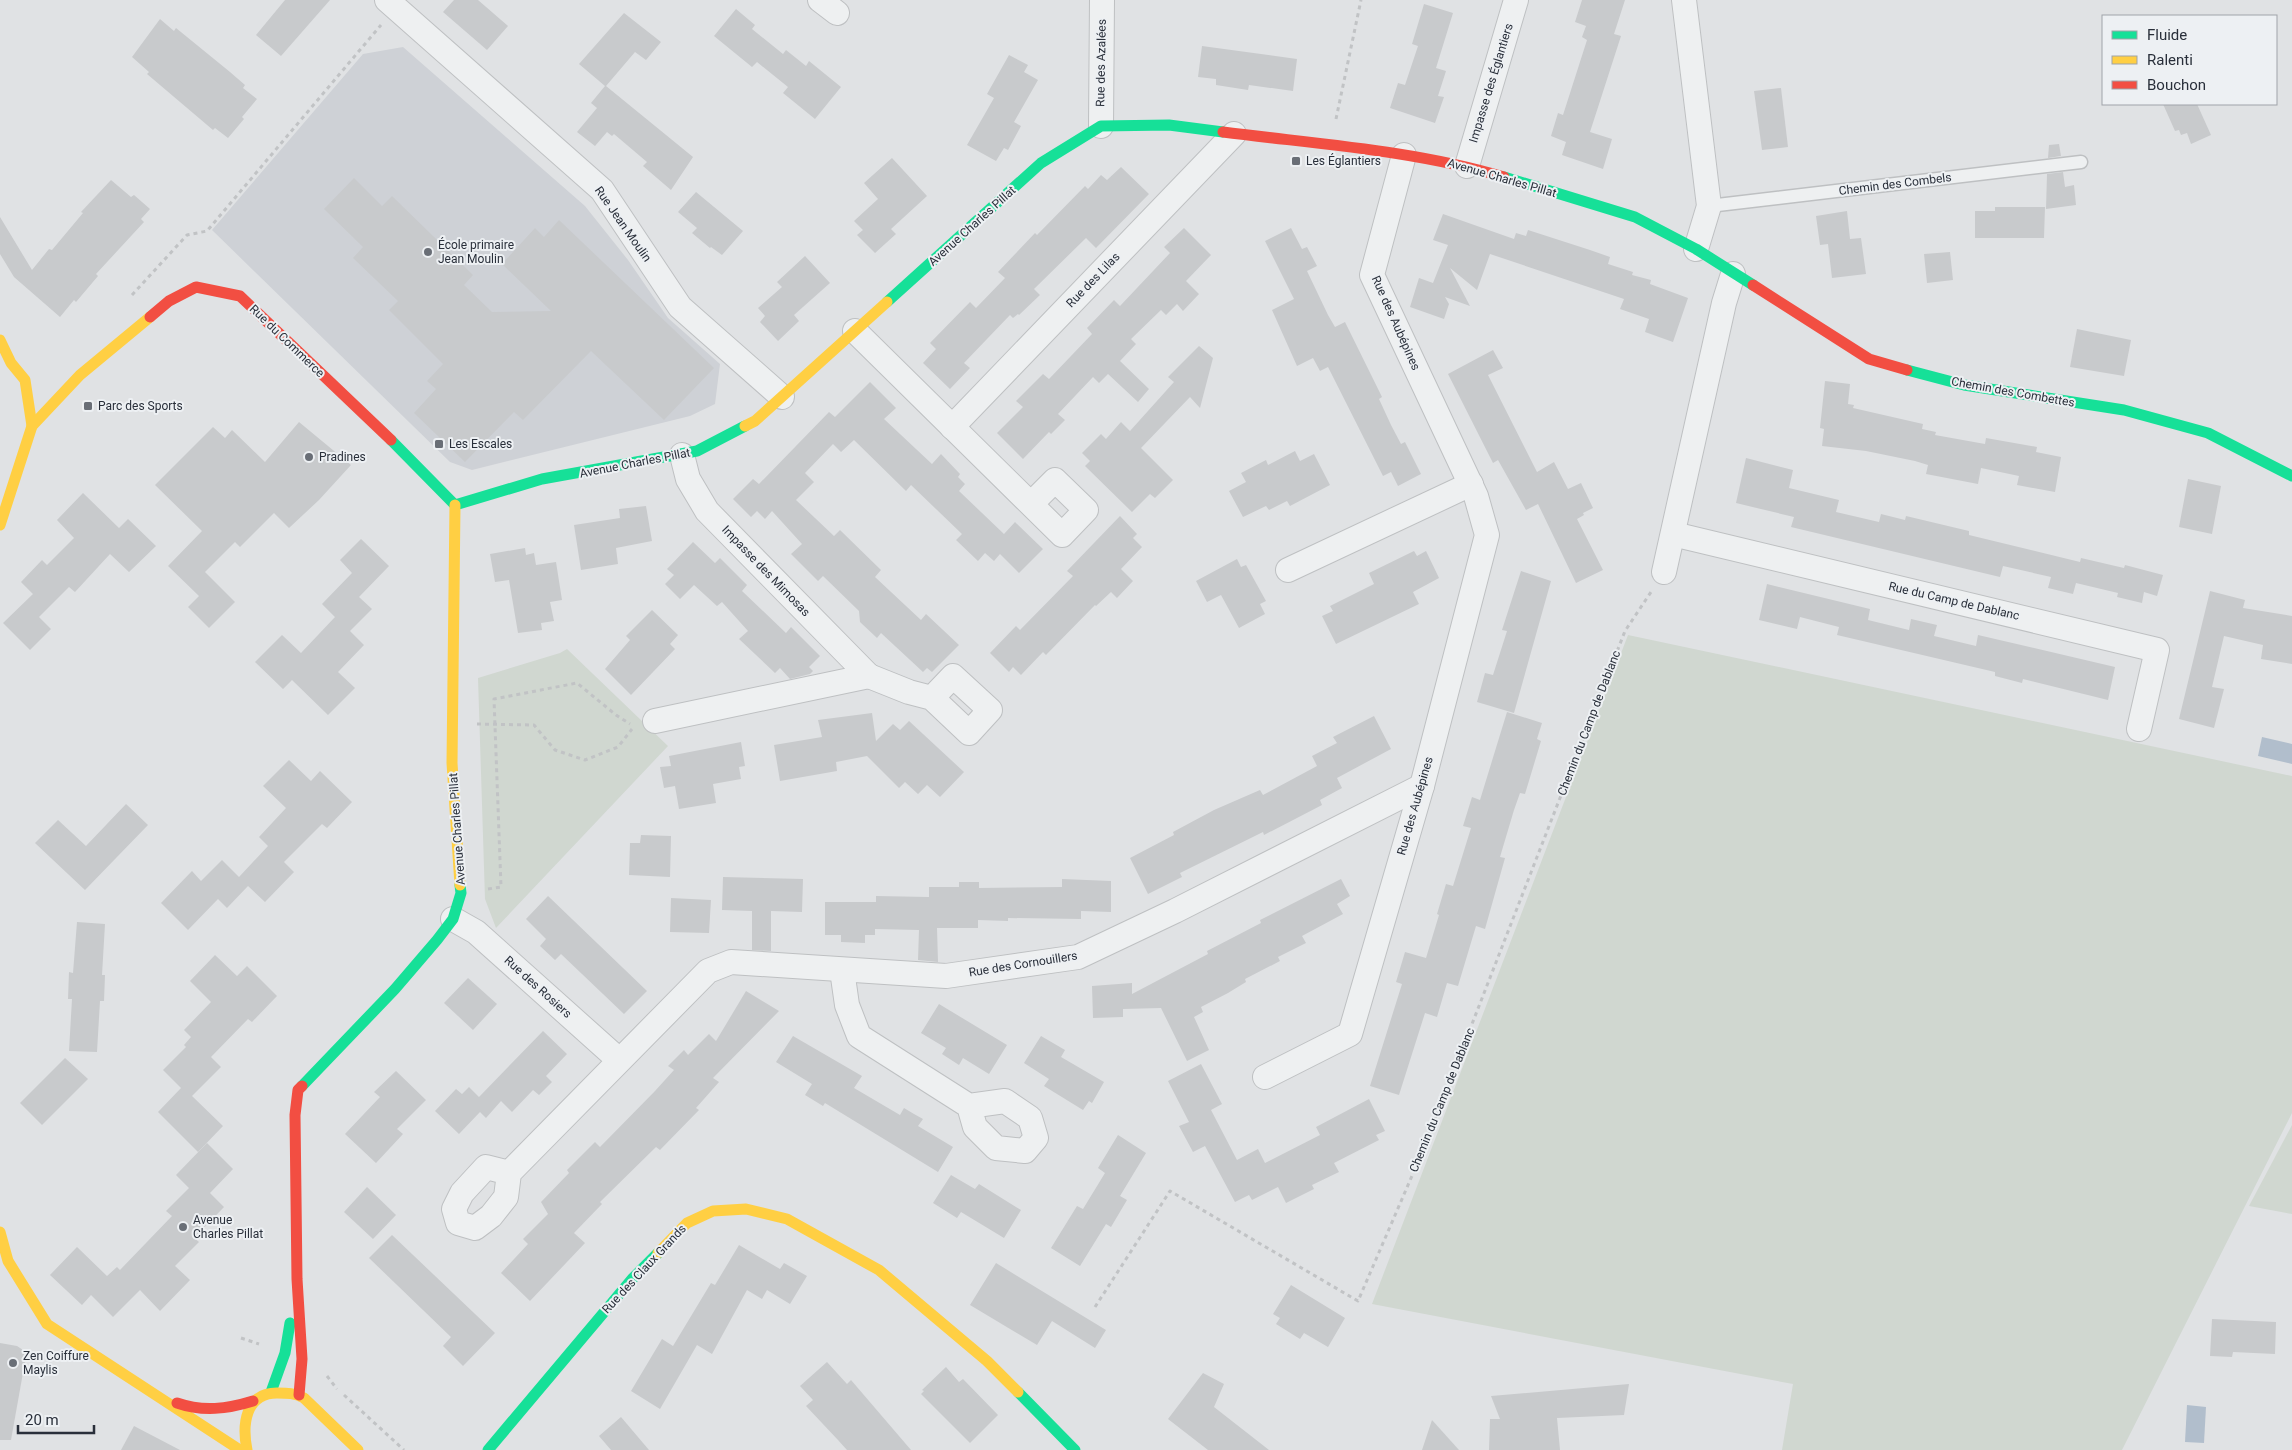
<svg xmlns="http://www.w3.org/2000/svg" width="2292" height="1450" viewBox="0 0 2292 1450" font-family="Roboto,sans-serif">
<rect width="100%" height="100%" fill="#e0e2e4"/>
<!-- built -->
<polygon fill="#ced1d6" points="403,47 585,206 628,260 668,318 720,364 715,404 690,416 472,470 450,462 212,230 363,54"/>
<!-- green -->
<g fill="#d0d7d0">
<polygon points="1628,635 2292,776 2292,1113 2122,1450 1782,1450 1793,1384 1372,1304"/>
<polygon points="567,649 668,746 496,928 485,899 478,678 560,653"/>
<polygon points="2292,1125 2292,1214 2249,1206"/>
</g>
<!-- water -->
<g fill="#b1becc">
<polygon points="2262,737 2292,744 2292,764 2258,756"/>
<polygon points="2187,1405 2206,1407 2204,1443 2185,1442"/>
</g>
<!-- building -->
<g fill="#c8cacc">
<polygon points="285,0 330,0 281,56 256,35"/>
<polygon points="454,0 478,0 508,26 487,50 443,12"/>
<polygon points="1582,0 1625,0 1614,34 1621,36 1590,132 1612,139 1603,169 1562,155 1566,142 1551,136 1558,113 1563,115 1587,40 1582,37 1586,26 1575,22"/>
<polygon points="1424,4 1453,13 1436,68 1446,71 1438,96 1444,97 1435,123 1390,108 1398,83 1405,85 1418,46 1412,44"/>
<polygon points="736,9 755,25 752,29 783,54 786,50 806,66 809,61 841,87 815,119 783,93 788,87 757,62 752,67 714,36"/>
<polygon points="624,13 661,42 646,60 635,52 606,86 693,157 671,190 643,166 647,162 614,134 612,136 607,132 595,146 577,132 597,108 591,103 605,86 579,64"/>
<polygon points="160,19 174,31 176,28 230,72 245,85 243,88 257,99 242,117 244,119 228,138 215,128 213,130 147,74 149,72 132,57"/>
<polygon points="1202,46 1297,59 1293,91 1249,85 1248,90 1216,85 1216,79 1198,77"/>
<polygon points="1009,55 1028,65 1024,72 1038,80 1014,122 1021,126 1008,150 1004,148 996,161 967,145 994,98 987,94"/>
<polygon points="1781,88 1788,147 1762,150 1754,91"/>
<polygon points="2163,104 2197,104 2211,135 2191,144 2187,133 2181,135 2179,130 2175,131"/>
<polygon points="2059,144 2061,156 2048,158 2049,145"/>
<polygon points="892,158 927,196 891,229 896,234 875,253 857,235 863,230 854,221 878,199 864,183"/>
<polygon points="1121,167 1149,194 1096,248 1086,238 1034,289 1040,295 1019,315 1018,314 1013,318 1010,315 964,363 970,368 950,389 923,363 936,349 930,343 970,302 976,308 1005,278 998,272 1035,233 1037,235 1085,186 1088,189 1101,175 1107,180"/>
<polygon points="2063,172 2065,187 2074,185 2076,205 2046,209 2047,174"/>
<polygon points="354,178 382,206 392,196 473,275 464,285 492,312 551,311 502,264 535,228 544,237 559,220 714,368 664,420 591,351 523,420 514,412 465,462 414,413 436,389 427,381 443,364 389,310 398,301 353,258 363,247 324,209"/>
<polygon points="111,180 131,197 134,195 150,209 141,219 144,222 96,274 98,276 76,302 74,300 60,317 14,277 0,254 0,217 32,270 49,249 52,250 83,213 81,212"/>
<polygon points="696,192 743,231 722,255 711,247 710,248 692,233 697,228 678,212"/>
<polygon points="1995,207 2045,207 2044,238 1975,238 1975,211 1995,211"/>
<polygon points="1847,211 1850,239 1861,238 1866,274 1832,278 1828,244 1820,245 1816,216"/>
<polygon points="1443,214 1514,239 1516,233 1526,236 1528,230 1590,250 1610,257 1608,264 1633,272 1632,275 1651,280 1650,284 1688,298 1673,342 1645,332 1649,319 1620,309 1624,299 1490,254 1477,290 1450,268 1470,306 1445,297 1449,304 1444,319 1410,307 1419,278 1433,283 1448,245 1433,240"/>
<polygon points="1184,228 1211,255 1186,281 1199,294 1183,311 1177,304 1166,315 1161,310 1131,339 1136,344 1120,361 1149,389 1138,402 1108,374 1099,383 1093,377 1058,414 1065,420 1051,434 1049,432 1023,459 997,433 1023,407 1016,401 1043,374 1049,379 1092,334 1087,328 1114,300 1120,306 1170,253 1164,247"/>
<polygon points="1291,228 1302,249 1307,247 1317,266 1307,271 1328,315 1335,327 1345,322 1382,397 1379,399 1391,425 1401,444 1405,442 1421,474 1398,486 1391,472 1383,476 1328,367 1320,371 1313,358 1297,366 1272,310 1294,299 1265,241"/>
<polygon points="1950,252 1953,280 1927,283 1924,254"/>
<polygon points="805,256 830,283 794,315 799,321 778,341 760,322 765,316 758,308 782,287 777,282"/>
<polygon points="2077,329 2131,340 2124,376 2070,367"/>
<polygon points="1199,346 1213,358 1200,408 1190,397 1141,448 1173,480 1155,498 1150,494 1132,512 1085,466 1090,461 1082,453 1101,434 1106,439 1121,422 1130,431 1174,382 1168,377"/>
<polygon points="1493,350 1503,368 1488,375 1537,472 1554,462 1568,489 1581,483 1593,508 1583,513 1584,515 1577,519 1603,570 1576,583 1538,504 1526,510 1498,460 1493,463 1448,374"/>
<polygon points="1825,381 1850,384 1848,404 1854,405 1853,408 1923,424 1922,429 1936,432 1935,435 1985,444 1986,438 2037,447 2036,452 2061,457 2055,492 2017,485 2019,476 1981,468 1978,484 1926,474 1928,465 1915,461 1866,451 1822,446 1824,429 1820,428"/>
<polygon points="870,382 896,408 884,419 932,464 941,454 960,474 958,477 965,484 959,491 1004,534 1015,522 1043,549 1019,573 1000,554 994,561 985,553 978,561 956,540 962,534 911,485 906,491 854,440 841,452 833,444 805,473 814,482 796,500 834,536 840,530 881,570 875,577 921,620 926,614 959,645 932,672 927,668 923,672 881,633 877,638 860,622 859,611 823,576 818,581 791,554 802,544 772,511 765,519 757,511 751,517 733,499 753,479 759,484 829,412 835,417"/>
<polygon points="299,422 351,465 319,500 289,528 274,513 240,547 235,542 205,572 235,602 209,628 188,607 199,596 168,566 202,531 155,485 213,427 225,438 232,430 265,462"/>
<polygon points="1295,451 1300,461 1314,454 1330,485 1290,506 1287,501 1269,510 1266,506 1243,517 1229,491 1246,482 1241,473 1266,460 1268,465"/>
<polygon points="1746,458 1793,470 1789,488 1839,500 1836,512 1879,522 1881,514 1905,520 1906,516 1969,531 1969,535 2080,562 2081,558 2124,568 2125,565 2163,575 2157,596 2144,592 2142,603 2117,597 2118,593 2076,583 2073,594 2048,588 2051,577 2003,566 2000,577 1791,527 1794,517 1736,503"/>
<polygon points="2188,479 2221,486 2212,534 2179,527"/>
<polygon points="83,493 119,528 128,519 156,546 129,572 110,554 75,592 69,587 39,617 51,629 30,650 3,623 33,594 21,582 42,560 47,565 74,538 57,520"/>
<polygon points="646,506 652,541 616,548 618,564 581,570 574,525 620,518 619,509"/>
<polygon points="1120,516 1137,534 1133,538 1142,547 1121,569 1133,581 1117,598 1111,592 1096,606 1095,605 1046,655 1043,652 1021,675 1013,667 1009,672 990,653 1016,626 1020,630 1073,576 1067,571"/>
<polygon points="361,539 389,566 359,597 372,609 350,631 364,645 338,672 355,688 328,715 292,680 283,689 255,662 282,635 301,653 335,617 322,604 352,573 340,560"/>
<polygon points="693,542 715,563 720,558 747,585 742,591 786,633 791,627 820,656 809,667 813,671 810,674 790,679 780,668 775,673 739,639 748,631 722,602 717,606 694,585 680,599 665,584 674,575 667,569"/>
<polygon points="525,548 526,555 534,553 536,565 556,562 562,600 550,602 554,621 541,623 542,630 518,633 509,580 495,582 490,554"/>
<polygon points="1414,551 1417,556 1426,551 1439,578 1413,592 1419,604 1336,644 1322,616 1333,611 1330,606 1374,584 1369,573"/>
<polygon points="1237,559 1241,567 1246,565 1266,601 1260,604 1265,614 1239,628 1221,595 1207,602 1196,581"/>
<polygon points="1521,571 1551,581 1514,713 1477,702 1485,673 1493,675 1507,631 1502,630"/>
<polygon points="1767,584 1870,609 1868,620 1909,630 1911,619 1937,625 1934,636 1976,646 1978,635 2115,667 2108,700 2023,679 2022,683 1995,676 1995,672 1837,635 1839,627 1800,617 1797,629 1759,620"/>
<polygon points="2210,591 2245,600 2243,608 2292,616 2292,664 2261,659 2263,645 2224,636 2212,687 2224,689 2214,728 2179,719"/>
<polygon points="652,610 678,635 670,644 675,649 631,695 605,669 630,640 626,636"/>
<polygon points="1507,712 1542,723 1537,739 1541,741 1525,794 1520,793 1514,810 1500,857 1505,858 1485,929 1476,926 1458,986 1447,983 1437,1017 1425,1013 1399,1095 1370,1086 1402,984 1396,982 1405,952 1426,958 1439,915 1437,914 1446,884 1453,886 1471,828 1463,826 1472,797 1480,800"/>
<polygon points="872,713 876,741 893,724 900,730 909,721 964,772 940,797 927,785 918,794 905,782 899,788 867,756 836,762 837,771 780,781 774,745 822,737 818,720"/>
<polygon points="1374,716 1391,749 1337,778 1342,788 1320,800 1322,805 1264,835 1263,832 1180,873 1182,877 1148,894 1130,858 1174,835 1173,832 1214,810 1260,790 1263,795 1317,766 1312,756 1337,743 1333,737"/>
<polygon points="741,742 745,766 739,767 741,779 713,784 716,803 679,809 675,786 664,788 660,767 671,766 669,756"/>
<polygon points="289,760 311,781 320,771 352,802 327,828 322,824 284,862 294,872 265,902 248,886 227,908 218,899 188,930 161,903 192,871 201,881 222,860 239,877 268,846 259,837 286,808 263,786"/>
<polygon points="126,804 148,825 85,890 35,843 58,820 86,846"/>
<polygon points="641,835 671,836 670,877 629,875 630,843 640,843"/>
<polygon points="723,877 803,879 802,912 771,911 771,951 752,950 752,911 722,910"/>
<polygon points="1062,879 1111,881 1111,912 1081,911 1081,919 1008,918 1008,921 978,920 978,928 937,928 938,962 918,960 919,930 875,929 875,935 865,935 865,943 841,942 841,935 825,935 825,902 876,902 876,896 929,897 929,887 959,887 959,882 979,882 979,888 1062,887"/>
<polygon points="1341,879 1350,896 1337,904 1343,914 1302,936 1306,943 1278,957 1280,961 1245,979 1246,982 1228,993 1201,1007 1203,1012 1194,1017 1209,1050 1187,1061 1161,1008 1123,1009 1123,1017 1093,1018 1092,986 1132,983 1132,994 1208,954 1207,951 1261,923 1260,920"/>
<polygon points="548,896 647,991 624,1014 561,954 555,960 540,946 546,939 526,919"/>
<polygon points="671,898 711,900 709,933 670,932"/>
<polygon points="77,922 105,924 102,975 105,975 104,1001 100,1001 97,1052 69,1051 72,999 68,999 69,972 73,973"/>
<polygon points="215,955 237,976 247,966 277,996 252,1022 248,1019 211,1057 221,1067 192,1096 223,1126 198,1152 158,1112 181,1088 163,1070 186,1047 184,1045 191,1037 184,1030 211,1002 190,981"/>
<polygon points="468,978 497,1004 473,1030 444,1003"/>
<polygon points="746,991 779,1011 713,1078 719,1082 696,1108 699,1110 660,1150 656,1147 600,1202 602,1204 574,1233 585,1243 530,1301 501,1273 528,1244 523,1239 548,1214 541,1202 569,1173 567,1170 595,1142 600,1147 655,1091 674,1070 668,1066 684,1050 688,1055 709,1034 716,1041"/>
<polygon points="939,1004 1007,1045 989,1074 963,1058 959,1065 942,1054 946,1048 921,1033"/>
<polygon points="543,1031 567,1054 546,1076 552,1082 539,1095 533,1090 512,1112 501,1101 486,1118 480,1112 459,1134 435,1111 456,1089 462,1094 469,1087 479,1097"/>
<polygon points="793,1036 862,1076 854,1088 900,1115 904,1108 914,1114 923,1119 918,1126 953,1147 938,1172 825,1103 823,1106 805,1095 812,1084 776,1062"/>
<polygon points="1041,1036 1065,1050 1061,1057 1104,1082 1092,1103 1089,1101 1083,1110 1044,1086 1049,1079 1024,1063"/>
<polygon points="65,1058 88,1079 42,1125 20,1103"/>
<polygon points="1201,1064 1222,1104 1211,1110 1237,1160 1258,1149 1265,1163 1320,1135 1316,1127 1369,1099 1385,1131 1376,1135 1379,1140 1334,1163 1339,1172 1312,1185 1314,1189 1286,1203 1278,1187 1252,1200 1249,1195 1235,1202 1205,1146 1193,1152 1179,1126 1189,1122 1168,1081"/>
<polygon points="396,1071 426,1100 397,1129 403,1134 376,1163 345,1134 380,1097 374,1092"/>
<polygon points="1118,1135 1146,1153 1120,1196 1127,1200 1111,1227 1106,1224 1080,1266 1051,1248 1077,1206 1083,1209 1105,1173 1098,1168"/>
<polygon points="207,1143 233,1169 210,1193 224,1207 194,1238 199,1242 175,1266 190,1280 160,1311 140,1290 113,1317 91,1295 82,1305 50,1275 77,1247 107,1276 117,1267 120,1270 172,1216 166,1211 189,1188 176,1175"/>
<polygon points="951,1175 975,1189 979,1184 1021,1210 1004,1238 961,1212 957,1218 933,1203"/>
<polygon points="367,1187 396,1215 373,1239 344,1212"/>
<polygon points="392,1235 495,1333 463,1366 443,1346 451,1337 369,1258"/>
<polygon points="739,1245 780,1269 784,1263 807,1276 790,1304 767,1290 762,1299 747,1290 712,1354 697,1345 660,1409 631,1391 662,1339 673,1346 711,1283 715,1285"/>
<polygon points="996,1263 1106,1330 1095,1348 1052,1321 1037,1345 970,1305"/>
<polygon points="1291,1285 1345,1318 1328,1347 1304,1333 1300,1339 1276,1324 1280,1318 1273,1314"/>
<polygon points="2212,1319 2276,1322 2275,1354 2233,1352 2232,1357 2210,1356"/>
<polygon points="0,1343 17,1346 23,1350 26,1356 11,1440 0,1440"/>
<polygon points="827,1362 847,1384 851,1380 911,1450 847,1450 838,1440 806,1406 813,1400 800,1386"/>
<polygon points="946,1367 959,1382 963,1379 998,1415 970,1443 921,1394 924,1391 922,1390"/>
<polygon points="1203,1373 1224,1384 1214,1407 1269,1450 1208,1450 1168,1419"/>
<polygon points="1629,1384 1624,1415 1557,1418 1560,1450 1489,1450 1490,1419 1500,1419 1491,1396"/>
<polygon points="621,1417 649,1450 611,1450 599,1436"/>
<polygon points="1432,1420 1459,1450 1422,1450"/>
<polygon points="134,1426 180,1450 121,1450"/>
</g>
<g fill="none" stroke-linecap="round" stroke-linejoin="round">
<!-- lane casing -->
<g stroke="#bec0c2" stroke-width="15">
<polyline id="lane" points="1709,206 2081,162"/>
</g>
<!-- street casing -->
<g stroke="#bec0c2" stroke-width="26">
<g id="street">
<polyline points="387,0 602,190 680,307 782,397"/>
<polyline points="820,0 837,13"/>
<polyline points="1684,0 1709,206 1696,249"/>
<polyline points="1101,126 1102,0"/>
<polyline points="1467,166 1516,0"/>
<polyline points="855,331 1062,535 1086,510 1055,480 1031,504"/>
<polyline points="952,427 1234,134"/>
<polyline points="1673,534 2157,650 2139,729"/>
<polyline points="1288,570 1471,484"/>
<polyline points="1664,572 1724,303 1733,274"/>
<polyline points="869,676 909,692 932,698 969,733 990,710 953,676 932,698"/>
<polyline points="655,721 869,676 707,511 688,479 682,455"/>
<polyline points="453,919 476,932 619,1060"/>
<polyline points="842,970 847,1005 859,1036 969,1106 975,1127 996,1148 1025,1151 1036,1138 1030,1118 1005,1101 969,1106"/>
<polyline points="1265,1077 1350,1034 1422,786 1487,535 1476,496 1372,275 1404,155"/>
<polyline points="509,1173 506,1197 491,1216 475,1228 458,1223 454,1209 462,1193 486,1167 509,1173 708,971 731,962 946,976 1078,957 1175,911 1422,786"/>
</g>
</g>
<!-- path -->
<g stroke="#c1c3c5" stroke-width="3" stroke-dasharray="4 4" stroke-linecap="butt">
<polyline points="1336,119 1361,0"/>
<polyline points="132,295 187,235 207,231 381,25"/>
<polyline points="477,724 534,725 555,750 585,760 618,747 632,729"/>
<polyline points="488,889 501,887 494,699 577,683 616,715 630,724"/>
<polyline points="1095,1307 1170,1191 1358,1301 1421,1155 1625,631 1651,592"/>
<polyline points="241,1338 259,1344"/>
<polyline points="327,1376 337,1389"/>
<polyline points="344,1395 404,1450"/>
</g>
<!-- lane -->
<use href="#lane" stroke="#eef0f1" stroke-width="12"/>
<!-- street -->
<use href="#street" stroke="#eef0f1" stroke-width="24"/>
<!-- fast -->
<g stroke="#16e098" stroke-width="11">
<polyline points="1504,177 1635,217 1696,249 1753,285"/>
<polyline points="887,302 1041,163 1101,126 1169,125 1223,132"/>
<polyline points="1907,370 1964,385 2124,410 2208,433 2292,476"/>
<polyline points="391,440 455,505"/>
<polyline points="455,505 542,479 697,451 745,426"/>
<polyline points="302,1086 395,989 437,940 453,919 461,893 460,885"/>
<polyline points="271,1392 285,1353 290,1323"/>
<polyline points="1018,1392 1075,1450"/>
<polyline points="488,1450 632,1279 658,1253"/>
</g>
<!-- slow -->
<g stroke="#ffcf43" stroke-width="11">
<polyline points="0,340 11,363 25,380 32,426"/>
<polyline points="745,426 755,421 887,302"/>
<polyline points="455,505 452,763 460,885"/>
<polyline points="0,525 32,426 80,375 150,317"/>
<polyline points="0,1232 8,1261 47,1324 240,1450"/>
<polyline points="658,1253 687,1223 713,1211 746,1209 787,1219 879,1270 987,1361 1018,1392"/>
<path d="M247 1450C242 1425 245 1393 277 1393 287 1393 295 1393 304 1398L358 1450"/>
</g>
<!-- jam -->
<g stroke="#f24e42" stroke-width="11">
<path d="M1223 132C1316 144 1413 150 1504 177"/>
<polyline points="1753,285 1869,359 1907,370"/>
<polyline points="150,317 169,301 196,287 240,296 391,440"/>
<polyline points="299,1395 302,1359 297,1279 295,1115 298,1090 302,1086"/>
<path d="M177 1403C203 1412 227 1409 253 1401"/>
</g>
</g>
<!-- markers -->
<g fill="#696e76" stroke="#edf0f3" stroke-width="2">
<rect x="1291" y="156" width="10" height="10" rx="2.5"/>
<circle cx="428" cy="252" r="5"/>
<rect x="83" y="401" width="10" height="10" rx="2.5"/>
<rect x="434" y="439" width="10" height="10" rx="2.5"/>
<circle cx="309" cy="457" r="5"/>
<circle cx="183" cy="1227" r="5"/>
<circle cx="13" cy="1363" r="5"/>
</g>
<g text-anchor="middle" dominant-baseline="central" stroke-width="4" stroke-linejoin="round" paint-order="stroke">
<!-- street labels -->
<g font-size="12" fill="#292f3a" stroke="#edf0f3">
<text transform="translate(1101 63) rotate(-89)">Rue des Azalées</text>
<text transform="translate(1491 83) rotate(-73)">Impasse des Églantiers</text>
<text transform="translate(1502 178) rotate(16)">Avenue Charles Pillat</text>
<text transform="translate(1895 184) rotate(-7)">Chemin des Combels</text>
<text transform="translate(623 224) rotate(55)">Rue Jean Moulin</text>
<text transform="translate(972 226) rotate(-42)">Avenue Charles Pillat</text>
<text transform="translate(1093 280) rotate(-46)">Rue des Lilas</text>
<text transform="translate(1396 323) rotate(66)">Rue des Aubépines</text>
<text transform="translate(287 341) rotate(44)">Rue du Commerce</text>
<text transform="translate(2013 392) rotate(10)">Chemin des Combettes</text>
<text transform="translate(635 463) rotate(-11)">Avenue Charles Pillat</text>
<text transform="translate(766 571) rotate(46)">Impasse des Mimosas</text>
<text transform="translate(1954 601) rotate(13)">Rue du Camp de Dablanc</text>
<text transform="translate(1589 723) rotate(-69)">Chemin du Camp de Dablanc</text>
<text transform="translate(1415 806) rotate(-74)">Rue des Aubépines</text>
<text transform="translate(457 829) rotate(-94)">Avenue Charles Pillat</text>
<text transform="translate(1023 964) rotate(-9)">Rue des Cornouillers</text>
<text transform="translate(538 987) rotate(42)">Rue des Rosiers</text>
<text transform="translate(1442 1100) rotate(-68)">Chemin du Camp de Dablanc</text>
<text transform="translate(644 1269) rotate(-47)">Rue des Claux Grands</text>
</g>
<!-- poi labels -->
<g font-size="12" fill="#292f3a" stroke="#edf0f3" text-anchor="start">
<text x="1306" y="161">Les Églantiers</text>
<text x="438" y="245">École primaire<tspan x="438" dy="14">Jean Moulin</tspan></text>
<text x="98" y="406">Parc des Sports</text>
<text x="449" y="444">Les Escales</text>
<text x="319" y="457">Pradines</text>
<text x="193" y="1220">Avenue<tspan x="193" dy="14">Charles Pillat</tspan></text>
<text x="23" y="1356">Zen Coiffure<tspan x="23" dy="14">Maylis</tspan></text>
</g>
</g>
<!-- legend -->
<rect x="2102" y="15" width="175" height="90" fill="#edf0f3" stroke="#9fa3a9"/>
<rect x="2112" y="31" width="25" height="8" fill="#16e098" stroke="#9fa3a9"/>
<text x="2147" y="40" font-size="15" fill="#292f3a">Fluide</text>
<rect x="2112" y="56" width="25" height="8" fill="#ffcf43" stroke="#9fa3a9"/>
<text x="2147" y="65" font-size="15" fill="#292f3a">Ralenti</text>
<rect x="2112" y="81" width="25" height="8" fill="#f24e42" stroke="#9fa3a9"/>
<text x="2147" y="90" font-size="15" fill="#292f3a">Bouchon</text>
<!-- scale -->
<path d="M18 1425v8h76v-8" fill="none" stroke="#292f3a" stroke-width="2.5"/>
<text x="25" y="1425" font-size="15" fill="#292f3a" stroke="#edf0f3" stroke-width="4" paint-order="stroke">20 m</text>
</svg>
